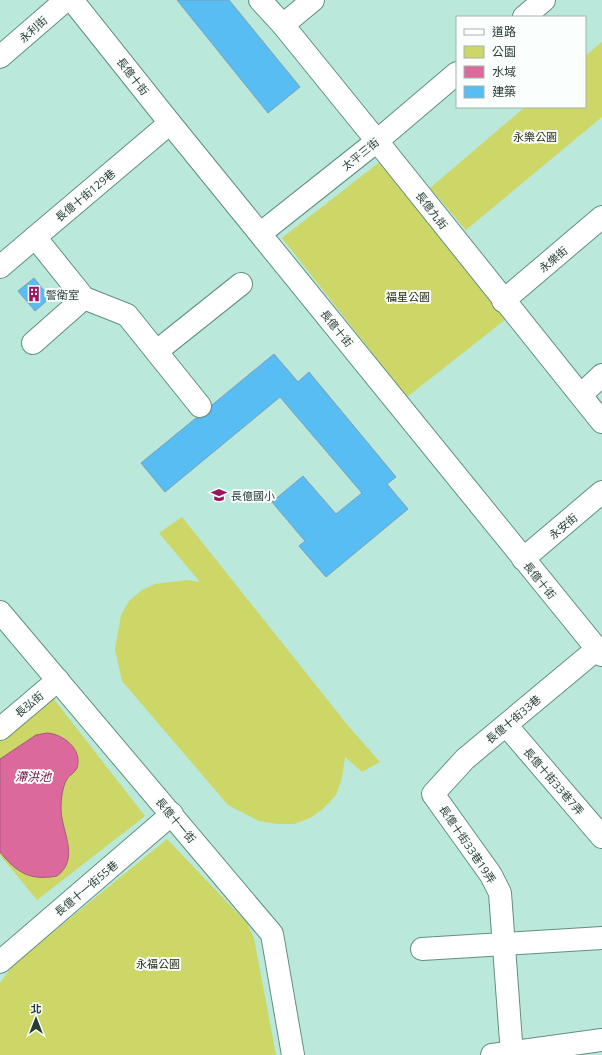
<svg xmlns="http://www.w3.org/2000/svg" width="602" height="1055" viewBox="0 0 602 1055" font-family="'Open Sans','Noto Sans TC',sans-serif">
<rect width="100%" height="100%" fill="#bae8da"/>
<!-- green -->
<g fill="#ccd767">
<polygon points="602,42 602,117 466,230 430,188 525,107 585,107 585,56"/>
<polygon points="381,161 506,319 407,397 282,238"/>
<polygon points="182,517 350,728 380,762 362,772 345,757 342,778 336,795 323,809 310,818 294,824 277,824 259,821 228,805 122,681 115,649 121,615 129,601 142,590 155,584 187,580 200,582 159,533"/>
<polygon points="53,698 145,816 37,900 0,855 0,739"/>
<polygon points="167,839 247,923 254,938 276,1055 0,1055 0,983 13,965"/>
</g>
<!-- water -->
<path fill="#db699c" stroke="#a65b7d" d="M47 733C63 734 83 749 77 768 75 773 69 775 67 779 62 788 61 800 61 810 62 832 80 859 57 876 30 881 17 873 0 852V759L36 735Z"/>
<!-- building -->
<g fill="#57bdf2" stroke="#7ba0b5">
<polygon points="177,0 229,0 300,87 268,113"/>
<polygon points="34,278 50,298 35,311 18,291"/>
<polygon points="274,354 298,382 309,372 396,477 387,484 408,509 326,577 299,546 305,541 272,502 303,476 336,514 362,493 280,397 165,492 141,463 196,418 202,418 208,415 211,411 212,405"/>
</g>
<g fill="none" stroke-linecap="round" stroke-linejoin="round">
<!-- minor casing -->
<g stroke="#628e81" stroke-width="24">
<g id="minor">
<polyline points="72,0 170,123 602,655"/>
<polyline points="260,0 283,25 377,141 602,422"/>
<polyline points="524,17 544,0"/>
<polyline points="283,25 313,0"/>
<polyline points="0,57 66,0"/>
<polyline points="261,233 377,141 457,73"/>
<polyline points="35,237 84,298 127,315 200,406"/>
<polyline points="0,267 170,123"/>
<polyline points="503,301 602,217"/>
<polyline points="33,343 84,298"/>
<polyline points="157,351 241,284"/>
<polyline points="581,395 602,375"/>
<polyline points="523,559 602,492"/>
<polyline points="0,612 272,934 293,1055"/>
<polyline points="506,725 602,837"/>
<polyline points="0,729 58,680"/>
<polyline points="422,949 602,938"/>
<polyline points="0,962 172,814"/>
<polyline points="492,1055 602,1040"/>
<polyline points="512,1055 500,893 491,875 433,794 465,759 597,649"/>
</g>
</g>
<!-- minor -->
<use href="#minor" stroke="#fff" stroke-width="22"/>
</g>
<!-- icons -->
<defs>
<g id="building-bare" transform="scale(1.2)"><path d="M-4-6H4V6H1V3H-1V6H-4ZM-2.5-4.3h1.7v1.8h-1.7ZM.8-4.3h1.7v1.8H.8ZM-2.5-1h1.7V.8h-1.7ZM.8-1h1.7V.8H.8Z" fill="#9e1460" stroke="#fafffd" stroke-width="2.5" paint-order="stroke"/></g>
<g id="school-bare" transform="scale(1.2)"><path d="M0-5L7-2L0 1L-7-2ZM-4 1L0 2.5L4 1V4Q0 6-4 4Z" fill="#9e1460" stroke="#fafffd" stroke-width="2.5" paint-order="stroke"/></g>
</defs>
<g fill-rule="evenodd">
<use href="#building-bare" x="34" y="294"/>
<use href="#school-bare" x="219" y="495"/>
</g>
<g text-anchor="middle" dominant-baseline="central" stroke-width="4" stroke-linejoin="round" paint-order="stroke">
<!-- street labels -->
<g font-size="11" fill="#293b36" stroke="#fafffd">
<text transform="translate(33 29) rotate(-41)">永利街</text>
<text transform="translate(133 76) rotate(52)">長億十街</text>
<text transform="translate(360 154) rotate(-39)">太平三街</text>
<text transform="translate(85 195) rotate(-40)">長億十街129巷</text>
<text transform="translate(432 210) rotate(52)">長億九街</text>
<text transform="translate(553 259) rotate(-40)">永樂街</text>
<text transform="translate(337 328) rotate(51)">長億十街</text>
<text transform="translate(563 526) rotate(-40)">永安街</text>
<text transform="translate(540 580) rotate(51)">長億十街</text>
<text transform="translate(29 704) rotate(-40)">長弘街</text>
<text transform="translate(513 719) rotate(-40)">長億十街33巷</text>
<text transform="translate(554 781) rotate(49)">長億十街33巷7弄</text>
<text transform="translate(176 820) rotate(50)">長億十一街</text>
<text transform="translate(468 844) rotate(56)">長億十街33巷19弄</text>
<text transform="translate(86 888) rotate(-40)">長億十一街55巷</text>
</g>
<!-- park labels -->
<g font-size="11" fill="#2a2c17" stroke="#fafffd">
<text x="535" y="136">永樂公園</text>
<text x="408" y="296">福星公園</text>
<text x="158" y="963">永福公園</text>
</g>
<!-- poi labels -->
<g font-size="11" fill="#293b36" stroke="#fafffd" text-anchor="start">
<text x="46" y="294">警衛室</text>
<text x="231" y="495">長億國小</text>
</g>
<!-- water labels -->
<g font-size="12" font-style="italic" fill="#750a45" stroke="#fafffd">
<text x="33" y="776">滯洪池</text>
</g>
</g>
<!-- legend -->
<rect x="456" y="16" width="130" height="92" fill="#fafffd" stroke="#a6b1ad"/>
<rect x="464" y="29" width="20" height="6" fill="#ffffff" stroke="#a6b1ad"/>
<text x="492" y="36" font-size="12" fill="#293b36">道路</text>
<rect x="464" y="46" width="20" height="12" fill="#ccd767" stroke="#a6b1ad"/>
<text x="492" y="56" font-size="12" fill="#293b36">公園</text>
<rect x="464" y="66" width="20" height="12" fill="#db699c" stroke="#a6b1ad"/>
<text x="492" y="76" font-size="12" fill="#293b36">水域</text>
<rect x="464" y="86" width="20" height="12" fill="#57bdf2" stroke="#a6b1ad"/>
<text x="492" y="96" font-size="12" fill="#293b36">建築</text>
<!-- north arrow -->
<g transform="translate(36 1019)" stroke="#fafffd" stroke-width="3" paint-order="stroke">
<path d="M0-3L7 15L0 10L-7 15Z" fill="#293b36"/>
<text y="-6" font-size="11" font-weight="bold" text-anchor="middle" fill="#293b36">北</text>
</g>
</svg>
